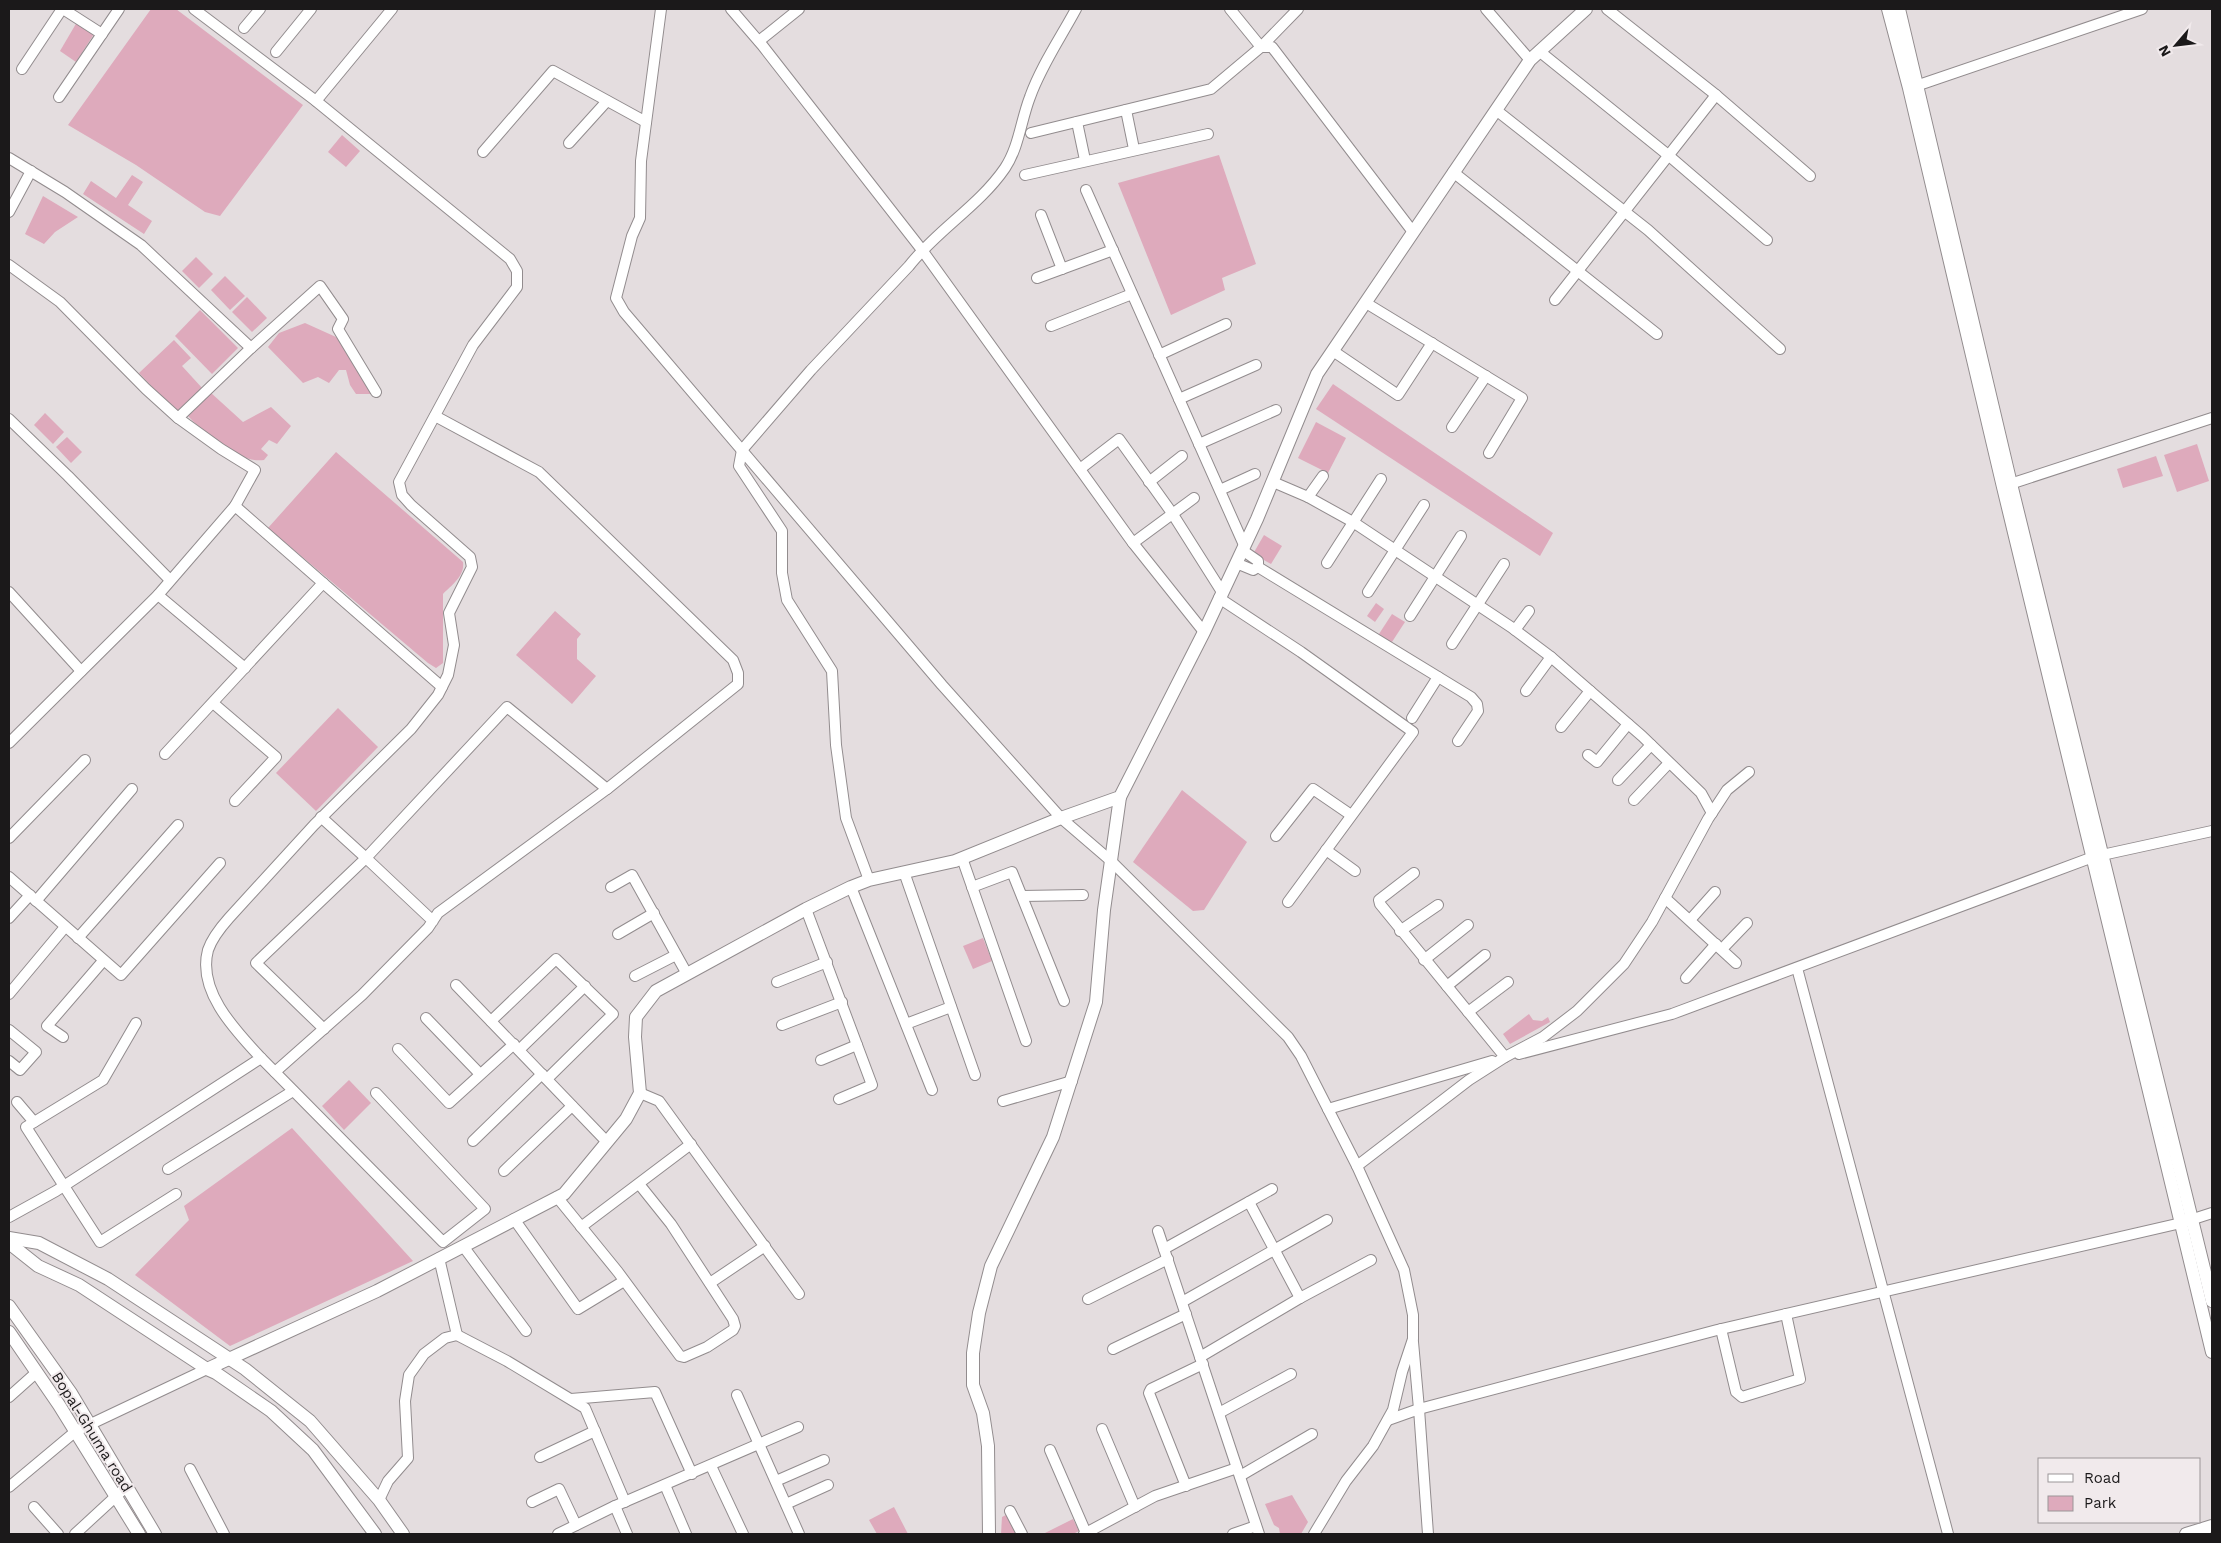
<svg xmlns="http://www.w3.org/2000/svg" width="2221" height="1543" viewBox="0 0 2221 1543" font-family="'Work Sans',sans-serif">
<rect width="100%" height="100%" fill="#e4dddf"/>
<!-- green -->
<g fill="#deaabc">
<polygon points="151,9 176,9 303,105 220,216 205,212 136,165 68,125"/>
<polygon points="77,22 94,34 76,62 60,51"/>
<polygon points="342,135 360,151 346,167 328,152"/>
<polygon points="1219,155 1256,264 1222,278 1225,290 1171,315 1118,183"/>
<polygon points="132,175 143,182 128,205 152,221 144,234 83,194 91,181 116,198"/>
<polygon points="43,196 78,217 55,232 44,244 25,234"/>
<polygon points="196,257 213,274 199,288 182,271"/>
<polygon points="225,276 245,296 230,310 211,290"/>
<polygon points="247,297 267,318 252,332 232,312"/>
<polygon points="200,310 238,348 212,374 175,336"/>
<polygon points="305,323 336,337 353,355 360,376 373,394 356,394 350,385 346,370 339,370 329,383 318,377 303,383 268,347 279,333"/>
<polygon points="174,340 191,358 182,366 203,389 178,414 139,373"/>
<polygon points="1333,384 1553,533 1540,556 1316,409"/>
<path d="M210 392 243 422 271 407 291 426 277 444 269 440 261 449 268 455 264 460C240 464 204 433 188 416Z"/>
<polygon points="45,413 64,432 53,444 34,425"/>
<polygon points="1316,422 1346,438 1328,473 1298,458"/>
<polygon points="67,437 82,452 71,463 56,447"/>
<polygon points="2197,444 2209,481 2177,492 2164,455"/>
<path d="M336 452 463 562C465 576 452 585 443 594V663L436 668 428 663 268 528Z"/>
<polygon points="2156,456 2163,476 2123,488 2117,469"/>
<polygon points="1264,535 1282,546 1271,564 1253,554"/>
<polygon points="1376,603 1384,609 1375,622 1367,616"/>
<polygon points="555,611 581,634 577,639 577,659 596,676 572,704 516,655"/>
<polygon points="1392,614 1405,622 1390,645 1377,637"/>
<polygon points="338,708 378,747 316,811 276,773"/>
<polygon points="1182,790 1247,842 1204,910 1193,911 1133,862"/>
<polygon points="983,938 992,961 973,969 963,946"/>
<polygon points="1529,1014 1533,1020 1542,1021 1548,1017 1550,1022 1510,1044 1503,1034"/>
<polygon points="349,1080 371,1103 344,1130 322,1106"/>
<polygon points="292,1128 413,1261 230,1346 135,1275 189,1220 184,1206"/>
<polygon points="1292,1495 1308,1522 1301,1534 1280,1534 1279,1528 1274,1525 1265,1504"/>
<polygon points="894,1507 908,1534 877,1534 869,1520"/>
<polygon points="1008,1514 1017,1534 1001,1534 1002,1517"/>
<polygon points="1073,1519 1079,1531 1073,1534 1043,1534"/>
</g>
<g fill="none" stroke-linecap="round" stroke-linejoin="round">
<!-- minor casing -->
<g stroke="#928c8e" stroke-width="12">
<g id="minor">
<polyline points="63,9 102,34"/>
<polyline points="661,9 641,161 640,218 632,236 616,298 624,312 942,685 1061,818 1111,861 1288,1037 1301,1056 1357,1166"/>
<polyline points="731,9 762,45 922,250 1133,543 1204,632"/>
<polyline points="1230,9 1261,47 1298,9"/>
<polyline points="1486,9 1530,60"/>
<polyline points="1607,9 1716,95"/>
<polyline points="244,28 260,9"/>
<polyline points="759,41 799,9"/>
<polyline points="1539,51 1668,155 1767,240"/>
<polyline points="276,52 311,9"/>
<polyline points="22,69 62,9"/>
<polyline points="1910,88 2142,9"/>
<polyline points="59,97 119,9"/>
<polyline points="316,101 392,9"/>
<polyline points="1126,110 1134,149"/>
<polyline points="1496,110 1648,230 1780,349"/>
<polyline points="1077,122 1085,160"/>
<polyline points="1031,133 1211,89 1261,47 1272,47 1413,232"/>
<polyline points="569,143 607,101"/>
<polyline points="483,152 553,71 646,122"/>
<polyline points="9,158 65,192 141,245 251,348"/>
<polyline points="1453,172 1657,334"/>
<polyline points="1025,175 1208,134"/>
<polyline points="1086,190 1244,545"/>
<polyline points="9,212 31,171"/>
<polyline points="1041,215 1062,269"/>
<polyline points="9,265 60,302 146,389 178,418 251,348 320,286 343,319 338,329 376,392"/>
<polyline points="1037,278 1113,250"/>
<polyline points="1555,300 1716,95 1810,176"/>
<polyline points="1366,303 1522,398 1489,453"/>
<polyline points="1051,326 1132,294"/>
<polyline points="1333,351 1398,395 1432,343"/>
<polyline points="1159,355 1226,324"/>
<polyline points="1179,399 1256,365"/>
<polyline points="435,416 539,472 733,660 738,673 738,684 607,789"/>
<polyline points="178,418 221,449 255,470 235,506"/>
<polyline points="9,419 68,476 170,580"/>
<polyline points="1452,427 1486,376"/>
<polyline points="1199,444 1276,410"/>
<polyline points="1080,469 1119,439 1172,513 1222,592"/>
<polyline points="1149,482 1182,456"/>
<polyline points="1273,482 1308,497 1353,522 1511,627 1551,657 1642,736 1701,793 1712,813"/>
<polyline points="2004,486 2212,418"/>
<polyline points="1220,490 1255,474"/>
<polyline points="1308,497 1323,476"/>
<polyline points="1133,543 1194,498"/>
<polyline points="1236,563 1253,570 1258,567 1258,561 1242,550"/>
<polyline points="1327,563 1381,479"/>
<polyline points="1258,567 1471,697 1477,704 1478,711 1458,741"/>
<polyline points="9,592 81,671"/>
<polyline points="1368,592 1424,505"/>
<polyline points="158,595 245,668"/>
<polyline points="1219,598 1301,652 1413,732 1288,902"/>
<polyline points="1410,616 1461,536"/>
<polyline points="1515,630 1529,611"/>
<polyline points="1452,644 1504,564"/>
<polyline points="1526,691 1551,657"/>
<polyline points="213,703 276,757 235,801"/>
<polyline points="1412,718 1438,677"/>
<polyline points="1561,727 1590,691"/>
<polyline points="9,743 158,595 235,506 442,687"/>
<polyline points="165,754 323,583"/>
<polyline points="1588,755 1597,762 1628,724"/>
<polyline points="1618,780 1651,745"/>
<polyline points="1634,800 1669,763"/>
<polyline points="321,817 366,858 256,963 324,1029"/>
<polyline points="1276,836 1313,789 1351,815"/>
<polyline points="9,838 85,760"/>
<polyline points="1326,850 1355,871"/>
<polyline points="962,858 1026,1041"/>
<polyline points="904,872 975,1075"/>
<polyline points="1414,873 1379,900 1380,904 1505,1057"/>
<polyline points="9,877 121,975 220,863"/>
<path d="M869 880 846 818 836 745 832 671 787 600 782 573V531L739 466 742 450 811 370 909 266C937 230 979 206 1005 168 1019 147 1021 120 1030 97 1041 66 1061 37 1076 9"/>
<polyline points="611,887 632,875 687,974"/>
<polyline points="851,887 932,1090"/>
<polyline points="972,887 1012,872 1064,1001"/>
<polyline points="1022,896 1083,895"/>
<polyline points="1665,898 1736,963"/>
<polyline points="36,901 132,789"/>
<polyline points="806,909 872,1085 839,1099"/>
<polyline points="9,918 30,895"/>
<polyline points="1690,920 1715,892"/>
<polyline points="1400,931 1438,905"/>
<polyline points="618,934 654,913"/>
<polyline points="78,938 178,825"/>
<polyline points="1722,949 1747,923"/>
<polyline points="1424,960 1468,925"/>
<polyline points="1797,968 1948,1534"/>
<polyline points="635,976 676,955"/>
<polyline points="1686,978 1716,944"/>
<polyline points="777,982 827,962"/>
<polyline points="456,985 607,1142"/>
<polyline points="1447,986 1485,955"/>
<polyline points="9,994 65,927"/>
<polyline points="1468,1012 1508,982"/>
<polyline points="426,1018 480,1074"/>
<polyline points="491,1021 556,959 613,1014 547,1079"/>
<polyline points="136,1023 103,1080 26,1127 100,1242 176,1194"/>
<polyline points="906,1024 951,1007"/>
<polyline points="782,1025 842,1002"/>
<polyline points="9,1030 36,1052 20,1070 9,1061"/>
<polyline points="63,1037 47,1026 103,961"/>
<polyline points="398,1049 449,1103 514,1044"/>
<polyline points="519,1050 585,986"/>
<polyline points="1519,1054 1672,1014 2093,857 2212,831"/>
<polyline points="261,1058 443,1242 485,1209 376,1093"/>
<polyline points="821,1060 857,1045"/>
<polyline points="275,1072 362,995 428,928 438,913 607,789 507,707 366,858 433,921"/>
<polyline points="640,1093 659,1101 799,1294"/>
<polyline points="1003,1101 1072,1081"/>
<polyline points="17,1102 34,1122"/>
<polyline points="1328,1109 1492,1061"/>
<polyline points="473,1141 542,1074"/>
<polyline points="168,1169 293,1091"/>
<polyline points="504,1171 572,1106"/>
<polyline points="557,1197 618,1272 680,1356 684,1357 707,1347 733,1330 735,1326 733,1319 671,1224 639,1184"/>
<polyline points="1249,1202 1300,1298"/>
<path d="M9 1217 56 1191 261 1058C235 1030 197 991 208 950 212 938 221 927 229 918L314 825 411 729 438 695 448 675 454 645 449 613 472 567 470 557 411 505 402 495 399 482 473 345 517 287V271L510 259 316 101 194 9"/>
<polyline points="514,1219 578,1309 624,1281"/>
<polyline points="581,1227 691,1144"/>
<polyline points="1158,1231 1237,1468"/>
<polyline points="463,1246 526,1331"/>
<polyline points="1164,1249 1272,1189"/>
<polyline points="710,1283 765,1246"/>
<polyline points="1088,1299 1168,1259"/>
<polyline points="1182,1302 1327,1220"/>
<polyline points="1721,1329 1736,1392 1742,1397 1800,1379 1786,1314"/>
<polyline points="457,1335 507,1361 585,1408 625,1502"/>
<polyline points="1413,1342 1419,1409 1717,1330 2181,1223 2212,1213"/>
<polyline points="1113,1349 1186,1314"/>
<polyline points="1200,1357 1300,1298 1371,1260"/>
<polyline points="737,1395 799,1534"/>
<polyline points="9,1397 37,1372"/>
<polyline points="571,1399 655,1392 692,1474"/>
<polyline points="1219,1413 1291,1374"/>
<polyline points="1388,1420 1419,1409 1428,1534"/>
<polyline points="1102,1429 1135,1507"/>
<polyline points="1050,1450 1086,1533"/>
<polyline points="540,1457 595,1431"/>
<polyline points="711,1466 743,1534"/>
<polyline points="190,1469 224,1534"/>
<polyline points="1240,1476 1312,1434"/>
<polyline points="776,1481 824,1460"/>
<polyline points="665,1485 686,1534"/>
<polyline points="1186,1486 1149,1393 1151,1389 1203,1364"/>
<polyline points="9,1487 76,1431 207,1369"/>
<polyline points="379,1500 388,1481 408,1458 405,1401 409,1375 424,1354 445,1338 457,1335 439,1258"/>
<polyline points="532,1502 559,1489 576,1525"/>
<polyline points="786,1504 828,1485"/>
<polyline points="615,1506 627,1534"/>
<polyline points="34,1507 58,1534"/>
<polyline points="1010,1511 1022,1534"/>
<polyline points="75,1534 126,1487"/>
<polyline points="558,1534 615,1506 798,1427"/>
<polyline points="1084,1534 1155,1496 1237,1468 1259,1534"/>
<polyline points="1233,1534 1256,1526"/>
<polyline points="1314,1534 1346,1481 1373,1446 1393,1410 1402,1372 1413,1339 1413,1315 1404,1270 1357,1166 1469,1080 1505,1057 1543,1037 1577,1011 1624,964 1652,922 1708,819 1727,790 1749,772"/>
</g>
</g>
<!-- tertiary casing -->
<g stroke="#928c8e" stroke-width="14">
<g id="tertiary">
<polyline points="1888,9 1909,88 2003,487 2212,1352"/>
<polyline points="1899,9 2011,484 2212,1301"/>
<polyline points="9,1238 39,1243 108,1279 245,1369 310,1421 379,1500 403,1534"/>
<polyline points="9,1243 38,1266 79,1285 207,1369 216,1373 271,1411 313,1450 375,1534"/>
<polyline points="9,1306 71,1393 155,1534"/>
<polyline points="9,1332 59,1405 139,1534"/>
<polyline points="207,1369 377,1291 564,1194 626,1119 640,1093 635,1037 636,1017 656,991 806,909 851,887 869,880 955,861 1061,818 1120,797 1204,632 1257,519 1317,374 1530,60 1586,9"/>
<polyline points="989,1534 988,1446 983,1413 973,1385 973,1353 979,1313 991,1266 1053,1137 1096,1002 1104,910 1120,797"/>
<polyline points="2186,1534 2212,1526"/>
</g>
</g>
<!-- minor -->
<use href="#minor" stroke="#fff" stroke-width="10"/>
<!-- tertiary -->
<use href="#tertiary" stroke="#fff" stroke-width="12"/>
</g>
<g text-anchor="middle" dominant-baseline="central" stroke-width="4" stroke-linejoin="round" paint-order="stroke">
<!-- street labels -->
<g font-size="15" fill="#1b191a" stroke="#f1eaec">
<text transform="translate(92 1432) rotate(58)">Bopal-Ghuma road</text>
</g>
</g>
<!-- border -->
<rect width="2221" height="1543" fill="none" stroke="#1b191a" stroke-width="20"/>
<!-- legend -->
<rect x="2038" y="1458" width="162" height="65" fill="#f1eaec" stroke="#9b9698"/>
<rect x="2048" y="1474" width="25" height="8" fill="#ffffff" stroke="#9b9698"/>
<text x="2084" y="1483" font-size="15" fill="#1b191a">Road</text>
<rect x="2048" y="1496" width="25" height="15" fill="#deaabc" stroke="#9b9698"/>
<text x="2084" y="1508" font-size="15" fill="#1b191a">Park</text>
<!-- north arrow -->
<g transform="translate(2176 45) rotate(242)" stroke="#f1eaec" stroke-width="4" paint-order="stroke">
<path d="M0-4L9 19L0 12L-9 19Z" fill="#1b191a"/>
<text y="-8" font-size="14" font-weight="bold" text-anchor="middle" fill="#1b191a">N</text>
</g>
</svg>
